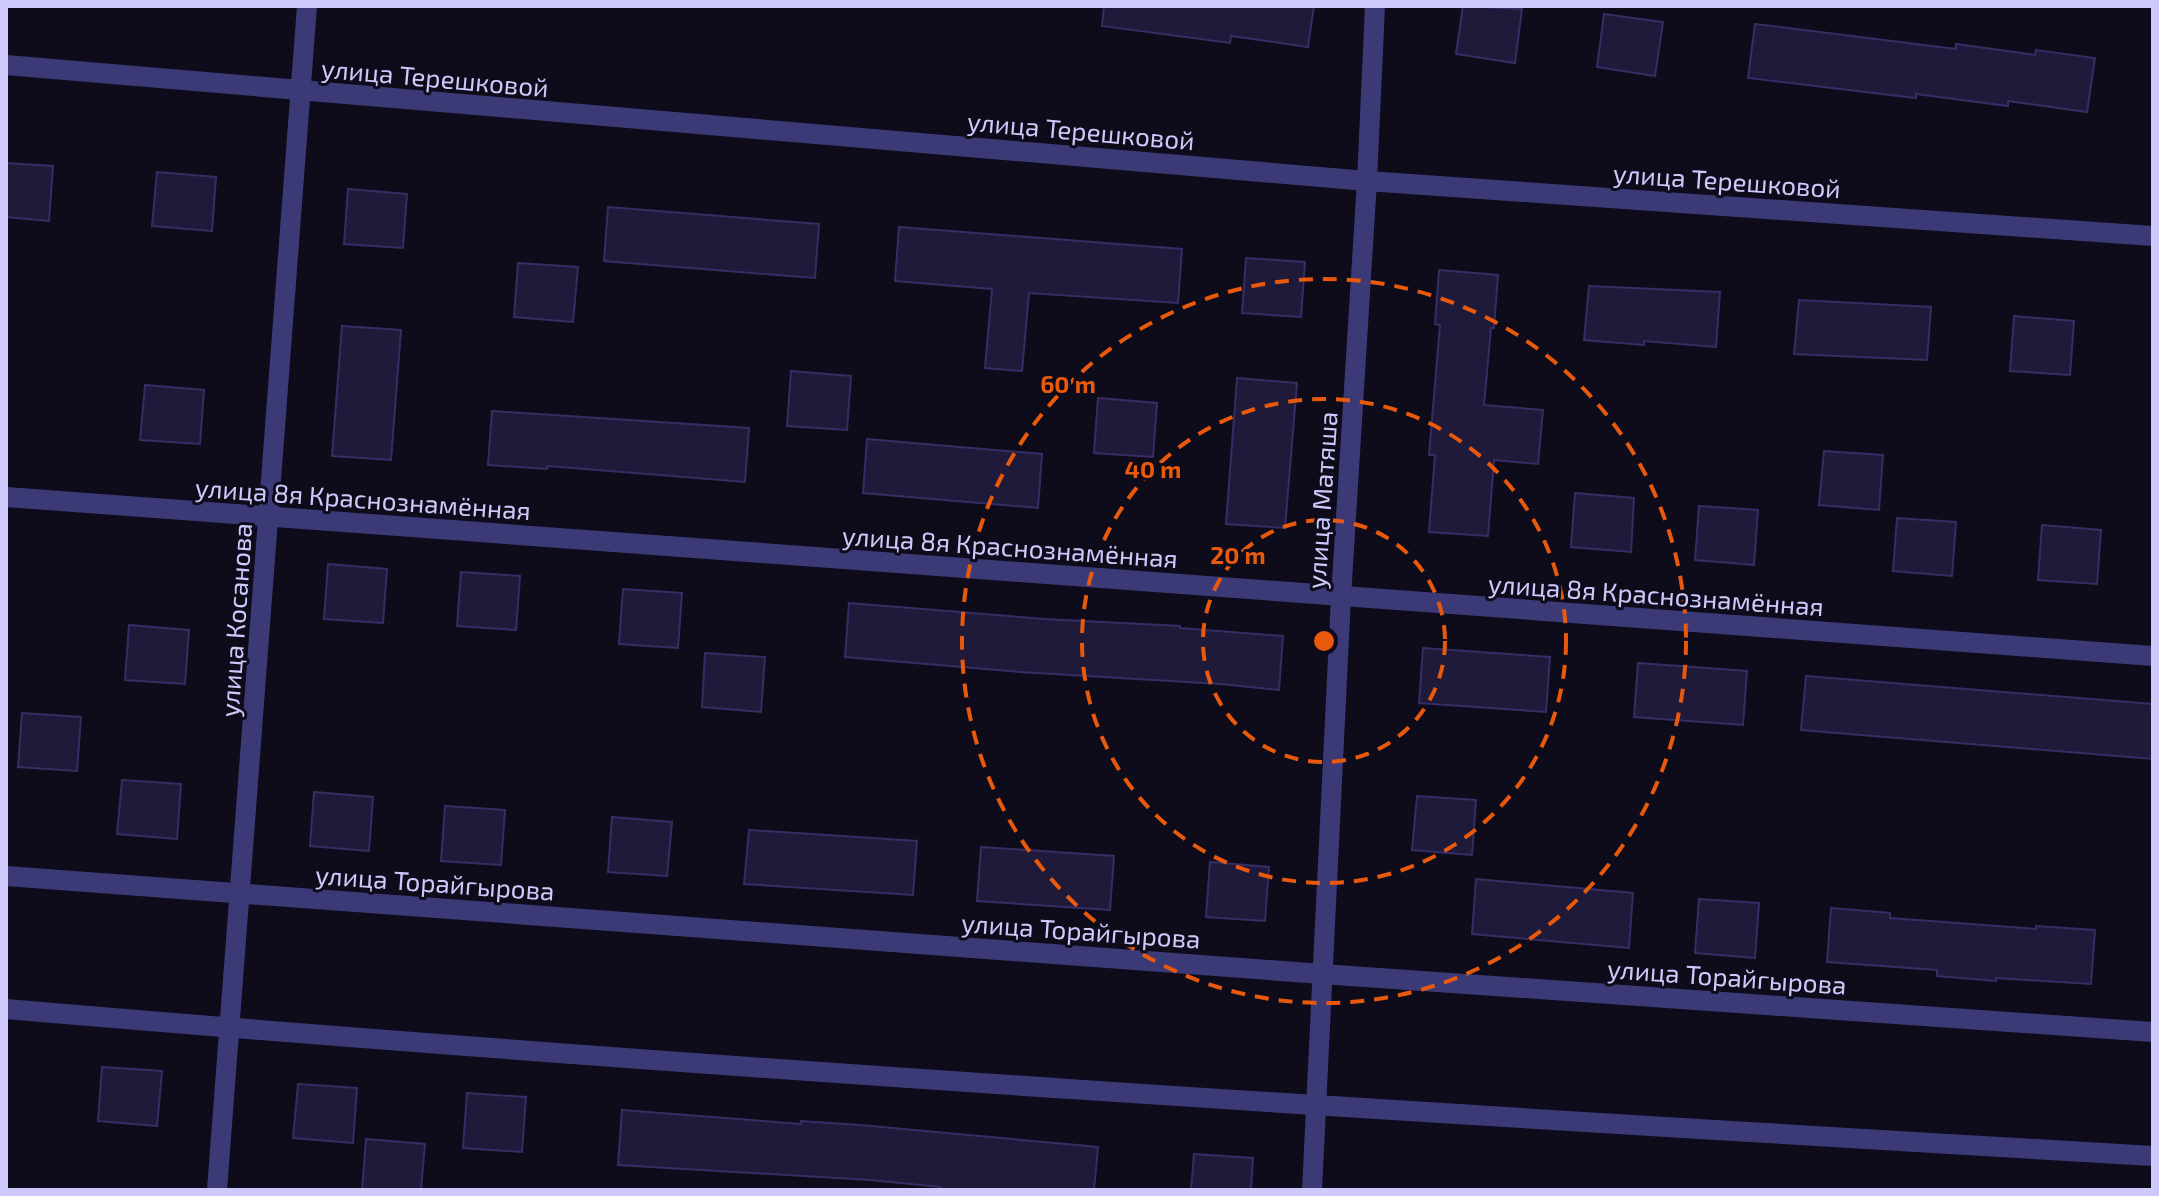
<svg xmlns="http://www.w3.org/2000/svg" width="2159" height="1196" viewBox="0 0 2159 1196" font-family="'Exo 2',sans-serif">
<rect width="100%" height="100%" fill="#0e0c1b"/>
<!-- building -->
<g fill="#1f193a" stroke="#372d65" stroke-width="2">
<polygon points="1104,6 1314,6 1308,47 1231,36 1230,43 1102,26"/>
<polygon points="1463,6 1522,9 1515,63 1456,54"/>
<polygon points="1604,14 1663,22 1655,76 1597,67"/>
<polygon points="1755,24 1956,49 1956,44 2035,55 2036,50 2095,58 2087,112 2008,101 2008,106 1916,94 1916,98 1748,78"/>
<polygon points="6,163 53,166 49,221 6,217"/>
<polygon points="157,172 216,177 212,231 152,226"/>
<polygon points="348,189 407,194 403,248 344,244"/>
<polygon points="608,207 819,224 815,278 604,261"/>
<polygon points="899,227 1182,249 1178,303 1029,293 1022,371 985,368 992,289 895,281"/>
<polygon points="1246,258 1305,262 1301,317 1242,313"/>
<polygon points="518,263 578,267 573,322 514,317"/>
<polygon points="1439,270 1498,275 1494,328 1491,328 1484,405 1543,410 1538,464 1494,460 1488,536 1429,532 1435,455 1429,455 1440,325 1435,324"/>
<polygon points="1589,286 1720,292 1716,347 1644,341 1644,345 1584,340"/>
<polygon points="1799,300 1931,307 1927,360 1794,354"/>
<polygon points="2014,316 2074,321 2070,375 2010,371"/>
<polygon points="342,326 401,330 391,460 332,456"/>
<polygon points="791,371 851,376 847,430 787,426"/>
<polygon points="1237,378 1297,383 1285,528 1226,524"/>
<polygon points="145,385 204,390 200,444 140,440"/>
<polygon points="1098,398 1157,403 1153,457 1094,453"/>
<polygon points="492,411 749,428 745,482 548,466 547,469 488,465"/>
<polygon points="867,439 1042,454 1038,508 863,493"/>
<polygon points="1824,451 1883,455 1879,510 1819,505"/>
<polygon points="1575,493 1634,498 1631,552 1571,547"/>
<polygon points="1699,506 1758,510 1754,565 1695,560"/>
<polygon points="1897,518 1956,522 1952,576 1893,571"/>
<polygon points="2042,525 2101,530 2097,584 2038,580"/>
<polygon points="328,564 387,569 383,623 324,619"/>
<polygon points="461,572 520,576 516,630 457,626"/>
<polygon points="623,589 682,593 678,648 619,644"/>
<polygon points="849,603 1044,619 1180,626 1180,628 1283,636 1279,690 1220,684 1020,672 845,657"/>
<polygon points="129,625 189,630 185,684 125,680"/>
<polygon points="1423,648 1550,657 1546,712 1419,703"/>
<polygon points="705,653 765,657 761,712 702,707"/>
<polygon points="1638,663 1747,671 1743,725 1634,717"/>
<polygon points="1806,676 2153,704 2153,759 1801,730"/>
<polygon points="22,713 81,717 77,771 18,767"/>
<polygon points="122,780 181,784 177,839 117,834"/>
<polygon points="314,792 373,797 369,851 310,846"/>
<polygon points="1417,796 1476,800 1472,855 1412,850"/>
<polygon points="445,806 505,810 501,865 441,861"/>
<polygon points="612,817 672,822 667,876 608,872"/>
<polygon points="749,830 917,841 913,895 744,884"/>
<polygon points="981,847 1114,856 1110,910 977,901"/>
<polygon points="1210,862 1269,867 1265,921 1206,917"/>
<polygon points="1476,879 1633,893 1629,948 1472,934"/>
<polygon points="1699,899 1759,903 1755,958 1695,953"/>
<polygon points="1831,908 1890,913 1890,918 2036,929 2036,926 2095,930 2091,984 1996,978 1996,981 1937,976 1937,970 1827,962"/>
<polygon points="102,1067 162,1071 157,1126 98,1121"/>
<polygon points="298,1084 357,1088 353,1143 293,1138"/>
<polygon points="467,1093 526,1097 522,1152 463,1148"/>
<polygon points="622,1110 801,1124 801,1121 860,1125 1098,1147 1094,1190 940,1190 941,1187 870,1180 618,1165"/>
<polygon points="366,1139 425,1144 421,1190 362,1190"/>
<polygon points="1194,1154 1253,1158 1251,1190 1191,1190"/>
</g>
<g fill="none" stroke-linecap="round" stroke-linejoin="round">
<!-- street -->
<g stroke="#3b3a77" stroke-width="20">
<polyline points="6,65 1367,181 2153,236"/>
<polyline points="6,497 2153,656"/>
<polyline points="6,876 1322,974 2153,1032"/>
<path d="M6 1009C721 1070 1437 1114 2153 1156"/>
<polyline points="217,1190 307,6"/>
<polyline points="1312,1190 1341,597 1367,181 1375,6"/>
</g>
</g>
<!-- distance rings -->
<g fill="none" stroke="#e8590c" stroke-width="4" stroke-dasharray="14 10">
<circle cx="1324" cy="641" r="121"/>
<circle cx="1324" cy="641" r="242"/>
<circle cx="1324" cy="641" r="362"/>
</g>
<g text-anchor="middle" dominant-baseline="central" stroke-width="6" stroke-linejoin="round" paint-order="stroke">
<!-- street labels -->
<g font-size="26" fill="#cec9fb" stroke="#0e0c1b">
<text transform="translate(435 77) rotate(5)">улица Терешковой</text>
<text transform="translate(1081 130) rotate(5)">улица Терешковой</text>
<text transform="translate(1727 180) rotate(4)">улица Терешковой</text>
<text transform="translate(363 498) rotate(4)">улица 8я Краснознамённая</text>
<text transform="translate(1321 500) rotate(-86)">улица Матяша</text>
<text transform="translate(1010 546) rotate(4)">улица 8я Краснознамённая</text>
<text transform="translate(1656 594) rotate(4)">улица 8я Краснознамённая</text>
<text transform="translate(235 620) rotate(-86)">улица Косанова</text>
<text transform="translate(435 882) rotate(4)">улица Торайгырова</text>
<text transform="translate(1081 930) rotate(4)">улица Торайгырова</text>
<text transform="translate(1727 976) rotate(4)">улица Торайгырова</text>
</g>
</g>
<circle cx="1324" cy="641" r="12" fill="#e8590c" stroke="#0e0c1b" stroke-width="4"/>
<g font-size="24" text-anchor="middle" font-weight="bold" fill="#e8590c" stroke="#0e0c1b" stroke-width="6" stroke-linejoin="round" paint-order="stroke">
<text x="1068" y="393">60 m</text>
<text x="1153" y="478">40 m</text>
<text x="1238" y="564">20 m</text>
</g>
<!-- border -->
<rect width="2159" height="1196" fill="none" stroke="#cec9fb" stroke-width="16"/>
</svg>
